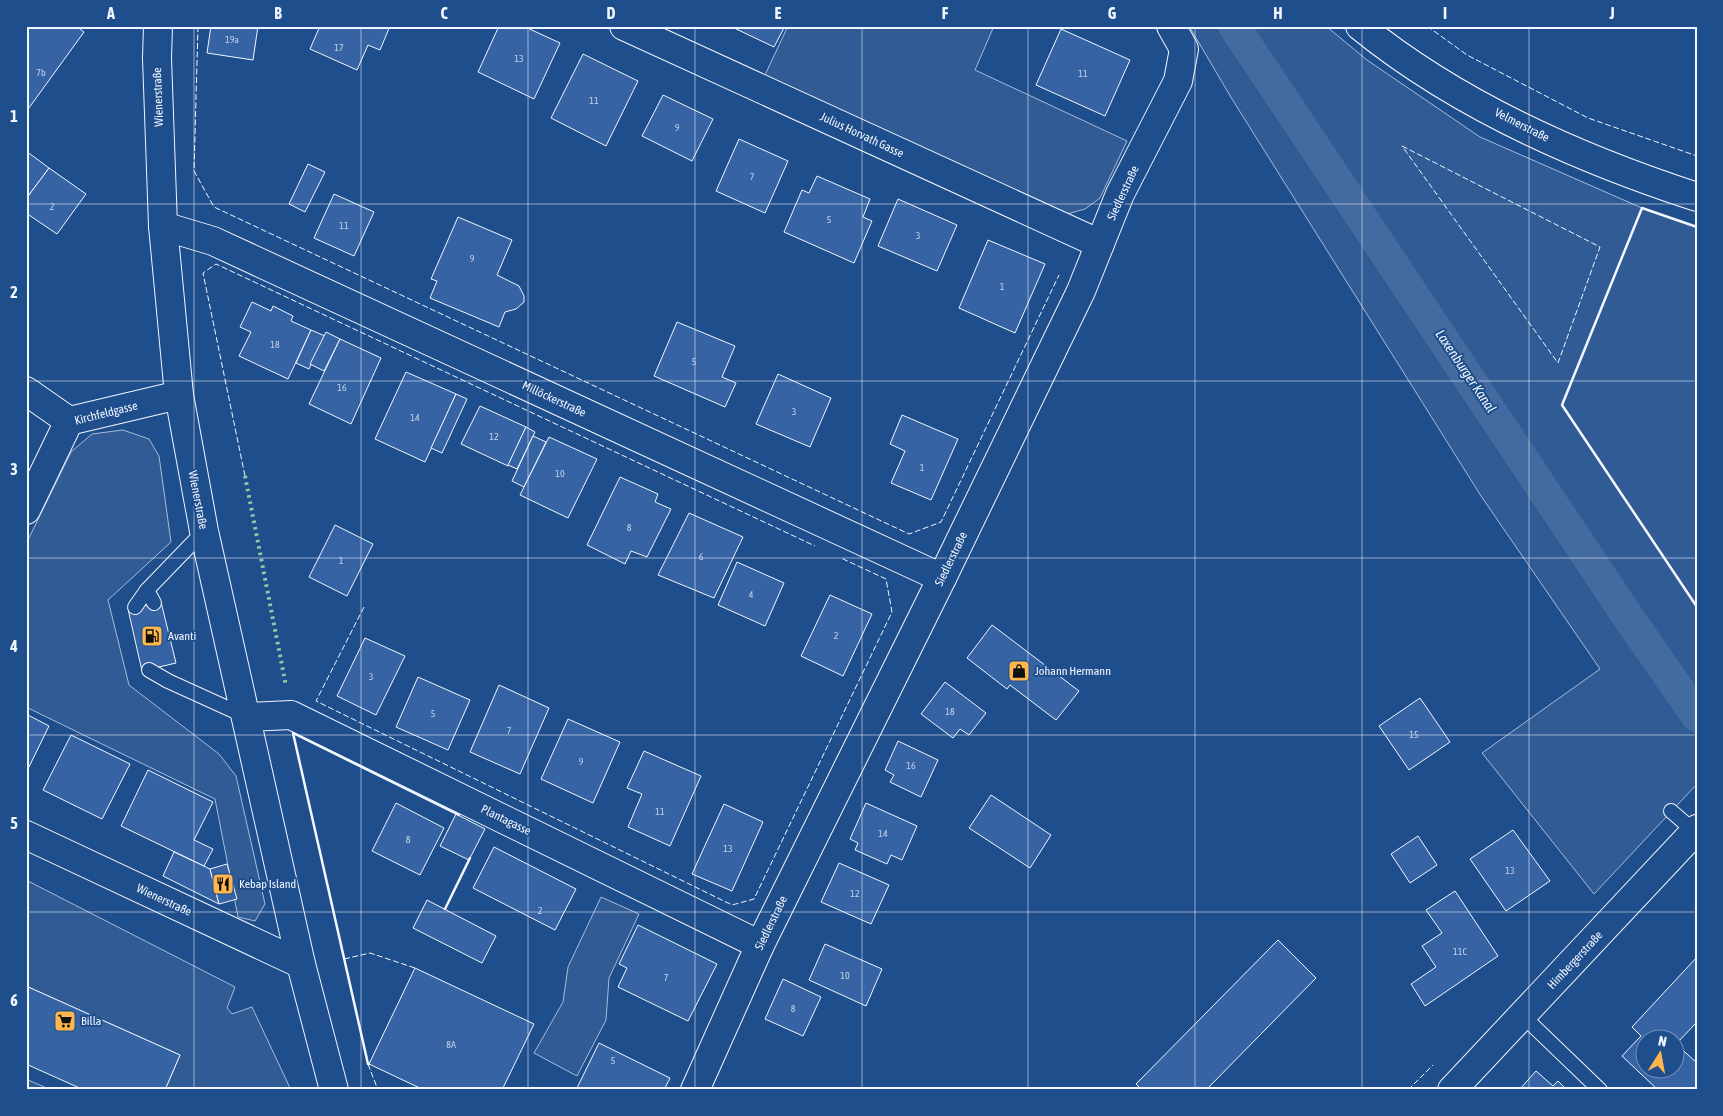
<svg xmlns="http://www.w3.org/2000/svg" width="1723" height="1116" viewBox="0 0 1723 1116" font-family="'Asap Condensed',sans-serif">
<rect width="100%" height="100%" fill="#1f4e8c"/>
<!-- built -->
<g fill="#305b95" stroke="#a8bbd7">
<polygon points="788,26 994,26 975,70 1127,141 1100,198 1085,209 1067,214 765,75"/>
<polygon points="1189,26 1326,26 1367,60 1480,137 1642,208 1697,227 1697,784 1594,894 1482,753 1600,669 1481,496 1232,99"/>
<polygon points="123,430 149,439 159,456 171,542 108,600 129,685 219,754 236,776 265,904 255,921 238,917 215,799 26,707 26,544 71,452 92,434"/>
<polygon points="26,880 235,987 227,1008 232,1014 252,1007 291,1090 165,1090 180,1055 26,986"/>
<polygon points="601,897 639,914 609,978 606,1020 577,1076 534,1053 563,1002 568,967"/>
<polygon points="26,1079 51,1090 26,1090"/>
</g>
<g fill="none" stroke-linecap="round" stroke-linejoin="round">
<!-- canal -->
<polyline stroke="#446ba0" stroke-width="32" points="1234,26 1628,617 1697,716"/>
</g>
<!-- building -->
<g fill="#3563a3" stroke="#f2f6ff" fill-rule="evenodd">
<polygon points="26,26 76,26 84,32 26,112"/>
<polygon points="211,26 258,26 253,60 207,53"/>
<polygon points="320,26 390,26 380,50 368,45 357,70 310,49"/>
<polygon points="499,26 523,26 560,43 534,99 478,72"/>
<polygon points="730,26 785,26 774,47"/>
<polygon points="1061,29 1130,60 1105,116 1036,85"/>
<polygon points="583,54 638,81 606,146 551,118"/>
<polygon points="663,95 713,119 692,161 642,136"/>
<polygon points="739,139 788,161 765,213 716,191"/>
<polygon points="26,151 49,168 26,199"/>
<polygon points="308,164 325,172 305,212 289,204"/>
<polygon points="49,168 86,194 57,234 26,213 26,199"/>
<polygon points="817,176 870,199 863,217 872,221 854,263 784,232 802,190 809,193"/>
<polygon points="334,194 374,212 354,256 314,238"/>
<polygon points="898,199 957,225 937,271 878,246"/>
<polygon points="458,217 512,240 497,275 519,286 524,296 524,302 516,309 505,312 499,327 430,298 437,281 431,279"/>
<polygon points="988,240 1045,264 1015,333 959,308"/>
<polygon points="252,302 271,311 273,306 293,316 291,321 311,330 288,379 239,356 251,332 240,327"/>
<polygon points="677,322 735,346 722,377 736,383 725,407 654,376"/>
<polygon points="311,330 325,336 309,369 296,363"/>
<polygon points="326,332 340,339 324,371 310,364"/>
<polygon points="340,339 381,358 351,424 309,404"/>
<polygon points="406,372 456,394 425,462 375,439"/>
<polygon points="778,374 831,398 810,447 756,424"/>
<polygon points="456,394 467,399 442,453 431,448"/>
<polygon points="480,406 526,427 508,466 461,444"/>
<polygon points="902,415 958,439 931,500 891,483 905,451 890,444"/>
<polygon points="526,427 535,432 517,469 508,465"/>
<polygon points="533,436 546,442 524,487 512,481"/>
<polygon points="549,437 597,459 568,518 520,495"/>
<polygon points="620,477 658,494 655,502 671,509 647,557 631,551 625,564 587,545"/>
<polygon points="689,513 743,537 714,598 658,575"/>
<polygon points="335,525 373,544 347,596 309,577"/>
<polygon points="737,562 784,583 765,626 718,605"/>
<polygon points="830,595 872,614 843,676 801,656"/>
<polygon points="161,602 176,663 142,671 128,609"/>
<polygon points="992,625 1079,691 1056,720 1010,685 1007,689 967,658"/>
<polygon points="365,638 405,656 376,715 337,696"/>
<polygon points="418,677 470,700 448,750 396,727"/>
<polygon points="945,682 986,713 969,735 960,729 953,738 921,714"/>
<polygon points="499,685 549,708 520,774 470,752"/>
<polygon points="1420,698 1450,742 1409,770 1379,726"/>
<polygon points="26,714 49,726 26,773"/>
<polygon points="568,719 620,742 593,803 541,779"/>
<polygon points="71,735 130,764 102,819 43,790"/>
<polygon points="898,741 938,760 921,797 890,782 894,775 885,770"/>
<polygon points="644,751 701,776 670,846 628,827 642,794 627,788"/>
<polygon points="148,770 213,802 194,840 213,849 204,866 121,826"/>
<polygon points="991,795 1051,835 1030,868 969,828"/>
<polygon points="396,803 444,828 420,875 372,851"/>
<polygon points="866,803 917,826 902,860 891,855 887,864 855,850 858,843 850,839"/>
<polygon points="724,804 763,822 732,891 692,874"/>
<polygon points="456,814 485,829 469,860 440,846"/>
<polygon points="1513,830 1550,881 1506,911 1470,859"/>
<polygon points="1418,836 1437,865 1410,883 1391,854"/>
<polygon points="494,847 576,889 555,930 473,888"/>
<polygon points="174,852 210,869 219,904 163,876"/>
<polygon points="839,863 889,885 871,924 821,902"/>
<polygon points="227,864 237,899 219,904 210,869"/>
<polygon points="1455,891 1498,956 1425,1006 1411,984 1436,967 1422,946 1442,933 1426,910"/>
<polygon points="427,900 496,936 482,963 413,928"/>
<polygon points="638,925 717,964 688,1021 618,987 627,968 619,964"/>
<polygon points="1278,940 1316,978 1206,1090 1142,1090 1136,1084"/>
<polygon points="825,944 882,969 866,1006 809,980"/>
<path d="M1697 957V1022L1676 1044 1697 1063V1090H1658L1622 1056 1641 1036 1632 1027ZM1646 1038H1676V1068H1646Z"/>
<polygon points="415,968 534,1024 502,1090 424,1090 369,1064"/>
<polygon points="783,979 821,997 803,1036 765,1019"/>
<polygon points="26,986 180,1055 165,1090 84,1090 26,1064"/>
<polygon points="599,1043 670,1078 664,1090 576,1090"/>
<polygon points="1536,1071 1553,1086 1558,1081 1567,1090 1519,1090"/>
</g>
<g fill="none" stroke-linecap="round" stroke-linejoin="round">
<!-- lane casing -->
<g stroke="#f2f6ff" stroke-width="16">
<g id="lane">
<polyline points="147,590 154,603"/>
<polyline points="135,607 147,590 204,531"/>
<polyline points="149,670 168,681 245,716"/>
<polyline points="1671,811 1694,831"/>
<polyline points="1523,1016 1600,1090"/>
</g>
</g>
<!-- street casing -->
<g stroke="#f2f6ff" stroke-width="30">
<g id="street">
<polyline points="624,26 1100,244"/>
<polyline points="163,226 213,241 942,578"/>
<polyline points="26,391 69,421"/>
<polyline points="69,421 179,395"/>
<polyline points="26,510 69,421"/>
<polyline points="246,717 291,715 760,945"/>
<polyline points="26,835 301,964"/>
<polyline points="695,1090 760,945 942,578 1081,291 1120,194 1178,81 1184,49 1171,26"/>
<polyline points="1452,1090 1697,829"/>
</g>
</g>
<!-- secondary casing -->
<g stroke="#f2f6ff" stroke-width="30">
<path id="secondary" d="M1360 26C1456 104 1580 159 1697 197"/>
</g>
<!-- primary casing -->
<g stroke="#f2f6ff" stroke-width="30">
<polyline id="primary" points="158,26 157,58 163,226 179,395 204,531 301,964 334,1090"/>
</g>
<!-- lane -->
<use href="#lane" stroke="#1f4e8c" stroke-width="14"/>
<!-- street -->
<use href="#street" stroke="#1f4e8c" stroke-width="28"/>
<!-- secondary -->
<use href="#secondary" stroke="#1f4e8c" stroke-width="28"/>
<!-- primary -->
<use href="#primary" stroke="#1f4e8c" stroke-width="28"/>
<!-- hedge -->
<polyline stroke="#97c8a6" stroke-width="4" stroke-dasharray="2.5 4" stroke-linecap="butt" points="245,476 286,686"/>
<!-- fence -->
<g stroke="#f2f6ff" stroke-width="1" stroke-dasharray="6 2.5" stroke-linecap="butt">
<polyline points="198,26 194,171 214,207 909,534 941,522 1059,275"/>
<polyline points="1427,26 1467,55 1588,118 1697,156"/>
<polygon points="1402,146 1600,247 1558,363"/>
<polyline points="245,476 203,273 216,264 815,546"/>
<polyline points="364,607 316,701 732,905 754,899 892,612 886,579 841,558"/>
<polyline points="344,959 370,953 415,968"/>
<polyline points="368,1064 378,1090"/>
<polyline points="1408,1090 1433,1065"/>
</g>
<!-- wall -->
<g stroke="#f2f6ff" stroke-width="2.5">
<polyline points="1697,227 1642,208 1562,405 1697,607"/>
<polyline points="445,909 470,858"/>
<polyline points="369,1064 368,1064 293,733 459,815"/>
</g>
</g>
<!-- grid -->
<path fill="none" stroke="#f2f6ff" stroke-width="1" stroke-opacity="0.55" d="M194 26V1090M361 26V1090M528 26V1090M695 26V1090M862 26V1090M1028 26V1090M1195 26V1090M1362 26V1090M1529 26V1090M26 204H1697M26 381H1697M26 558H1697M26 735H1697M26 912H1697"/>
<!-- icons -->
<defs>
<g id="fuel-square" transform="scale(1.125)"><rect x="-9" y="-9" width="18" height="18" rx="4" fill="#ffb74d" stroke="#1f4e8c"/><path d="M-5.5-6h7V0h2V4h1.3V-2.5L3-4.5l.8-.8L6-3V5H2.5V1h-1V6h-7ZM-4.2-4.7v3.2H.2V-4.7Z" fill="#111"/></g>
<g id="shop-square" transform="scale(1.125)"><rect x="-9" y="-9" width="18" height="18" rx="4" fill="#ffb74d" stroke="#1f4e8c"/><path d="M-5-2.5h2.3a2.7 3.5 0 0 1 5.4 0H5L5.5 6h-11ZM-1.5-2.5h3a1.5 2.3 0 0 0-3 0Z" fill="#111"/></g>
<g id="restaurant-square" transform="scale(1.125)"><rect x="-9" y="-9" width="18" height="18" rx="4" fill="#ffb74d" stroke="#1f4e8c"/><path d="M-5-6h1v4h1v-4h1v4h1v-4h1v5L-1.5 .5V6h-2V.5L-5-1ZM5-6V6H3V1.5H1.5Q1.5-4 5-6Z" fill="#111"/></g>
<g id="supermarket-square" transform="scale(1.125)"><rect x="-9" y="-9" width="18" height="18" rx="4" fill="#ffb74d" stroke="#1f4e8c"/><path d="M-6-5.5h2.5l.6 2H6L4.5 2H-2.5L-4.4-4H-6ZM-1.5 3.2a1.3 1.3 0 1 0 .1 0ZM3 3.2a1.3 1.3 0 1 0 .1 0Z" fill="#111"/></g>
</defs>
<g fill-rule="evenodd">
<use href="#fuel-square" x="152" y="636"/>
<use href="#shop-square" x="1019" y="671"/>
<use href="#restaurant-square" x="223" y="884"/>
<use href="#supermarket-square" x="65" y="1021"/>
</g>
<g text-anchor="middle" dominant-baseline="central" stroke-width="4" stroke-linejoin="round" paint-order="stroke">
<!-- number labels -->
<g font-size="10" fill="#c3d1e8">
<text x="232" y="39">19a</text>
<text x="339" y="47">17</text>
<text x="519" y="58">13</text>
<text x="41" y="72">7b</text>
<text x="1083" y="73">11</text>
<text x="594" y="100">11</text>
<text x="677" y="127">9</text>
<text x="752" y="176">7</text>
<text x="52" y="206">2</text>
<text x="829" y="219">5</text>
<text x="344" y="225">11</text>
<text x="918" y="235">3</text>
<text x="472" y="258">9</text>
<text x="1002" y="286">1</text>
<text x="275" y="344">18</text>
<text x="694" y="361">5</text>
<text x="342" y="387">16</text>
<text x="794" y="411">3</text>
<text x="415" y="417">14</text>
<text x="494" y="436">12</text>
<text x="922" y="467">1</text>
<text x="560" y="473">10</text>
<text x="629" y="527">8</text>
<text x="701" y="556">6</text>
<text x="341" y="560">1</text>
<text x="751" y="594">4</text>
<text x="836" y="635">2</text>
<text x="371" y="676">3</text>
<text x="950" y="711">18</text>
<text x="433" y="713">5</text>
<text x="509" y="730">7</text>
<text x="1414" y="734">15</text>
<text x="581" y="761">9</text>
<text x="911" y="765">16</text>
<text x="660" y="811">11</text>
<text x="883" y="833">14</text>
<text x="408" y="839">8</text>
<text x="728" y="848">13</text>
<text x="1510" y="870">13</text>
<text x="855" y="893">12</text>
<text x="540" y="910">2</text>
<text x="1460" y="951">11C</text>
<text x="845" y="975">10</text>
<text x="666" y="977">7</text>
<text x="793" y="1008">8</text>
<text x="451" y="1044">8A</text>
<text x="613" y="1060">5</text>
</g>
<!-- street labels -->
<g font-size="12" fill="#f2f6ff" stroke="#1f4e8c">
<text transform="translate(158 97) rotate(-92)">Wienerstraße</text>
<text transform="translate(1522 125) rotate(27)">Velmerstraße</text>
<text transform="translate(862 135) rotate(25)">Julius Horvath Gasse</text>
<text transform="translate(1123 193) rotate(-65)">Siedlerstraße</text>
<text transform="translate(554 399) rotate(25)">Millöckerstraße</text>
<text transform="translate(106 413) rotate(-14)">Kirchfeldgasse</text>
<text transform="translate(198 500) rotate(79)">Wienerstraße</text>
<text transform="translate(951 559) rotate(-64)">Siedlerstraße</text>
<text transform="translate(506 820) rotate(26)">Plantagasse</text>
<text transform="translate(164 900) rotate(25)">Wienerstraße</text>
<text transform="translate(771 923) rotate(-64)">Siedlerstraße</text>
<text transform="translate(1575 960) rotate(-47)">Himbergerstraße</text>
</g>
<!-- poi labels -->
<g font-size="12" fill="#f2f6ff" stroke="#1f4e8c" text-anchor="start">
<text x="168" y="636">Avanti</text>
<text x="1035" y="671">Johann Hermann</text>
<text x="239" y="884">Kebap Island</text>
<text x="81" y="1021">Billa</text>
</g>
<!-- water labels -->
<g font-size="14" font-style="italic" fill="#f2f6ff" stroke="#1f4e8c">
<text transform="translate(1466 371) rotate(56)">Laxenburger Kanal</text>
</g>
</g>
<!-- border -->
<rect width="1723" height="1116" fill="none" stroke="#1f4e8c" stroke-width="55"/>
<!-- north arrow -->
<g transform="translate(1660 1054) rotate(11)"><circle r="24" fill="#1f4e8c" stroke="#7391ba"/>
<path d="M0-4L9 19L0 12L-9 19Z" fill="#ffb74d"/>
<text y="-8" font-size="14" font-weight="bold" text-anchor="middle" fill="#f2f6ff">N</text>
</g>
<rect x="28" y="28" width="1668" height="1060" fill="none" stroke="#f2f6ff" stroke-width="2"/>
<g font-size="16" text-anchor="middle" font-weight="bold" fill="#f2f6ff">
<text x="111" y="19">A</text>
<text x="278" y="19">B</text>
<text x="444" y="19">C</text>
<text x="611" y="19">D</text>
<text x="778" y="19">E</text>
<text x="945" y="19">F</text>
<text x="1112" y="19">G</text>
<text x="1278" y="19">H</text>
<text x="1445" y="19">I</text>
<text x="1612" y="19">J</text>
<text x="14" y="122">1</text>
<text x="14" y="298">2</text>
<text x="14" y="475">3</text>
<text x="14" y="652">4</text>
<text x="14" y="829">5</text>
<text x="14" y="1006">6</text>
</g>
</svg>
